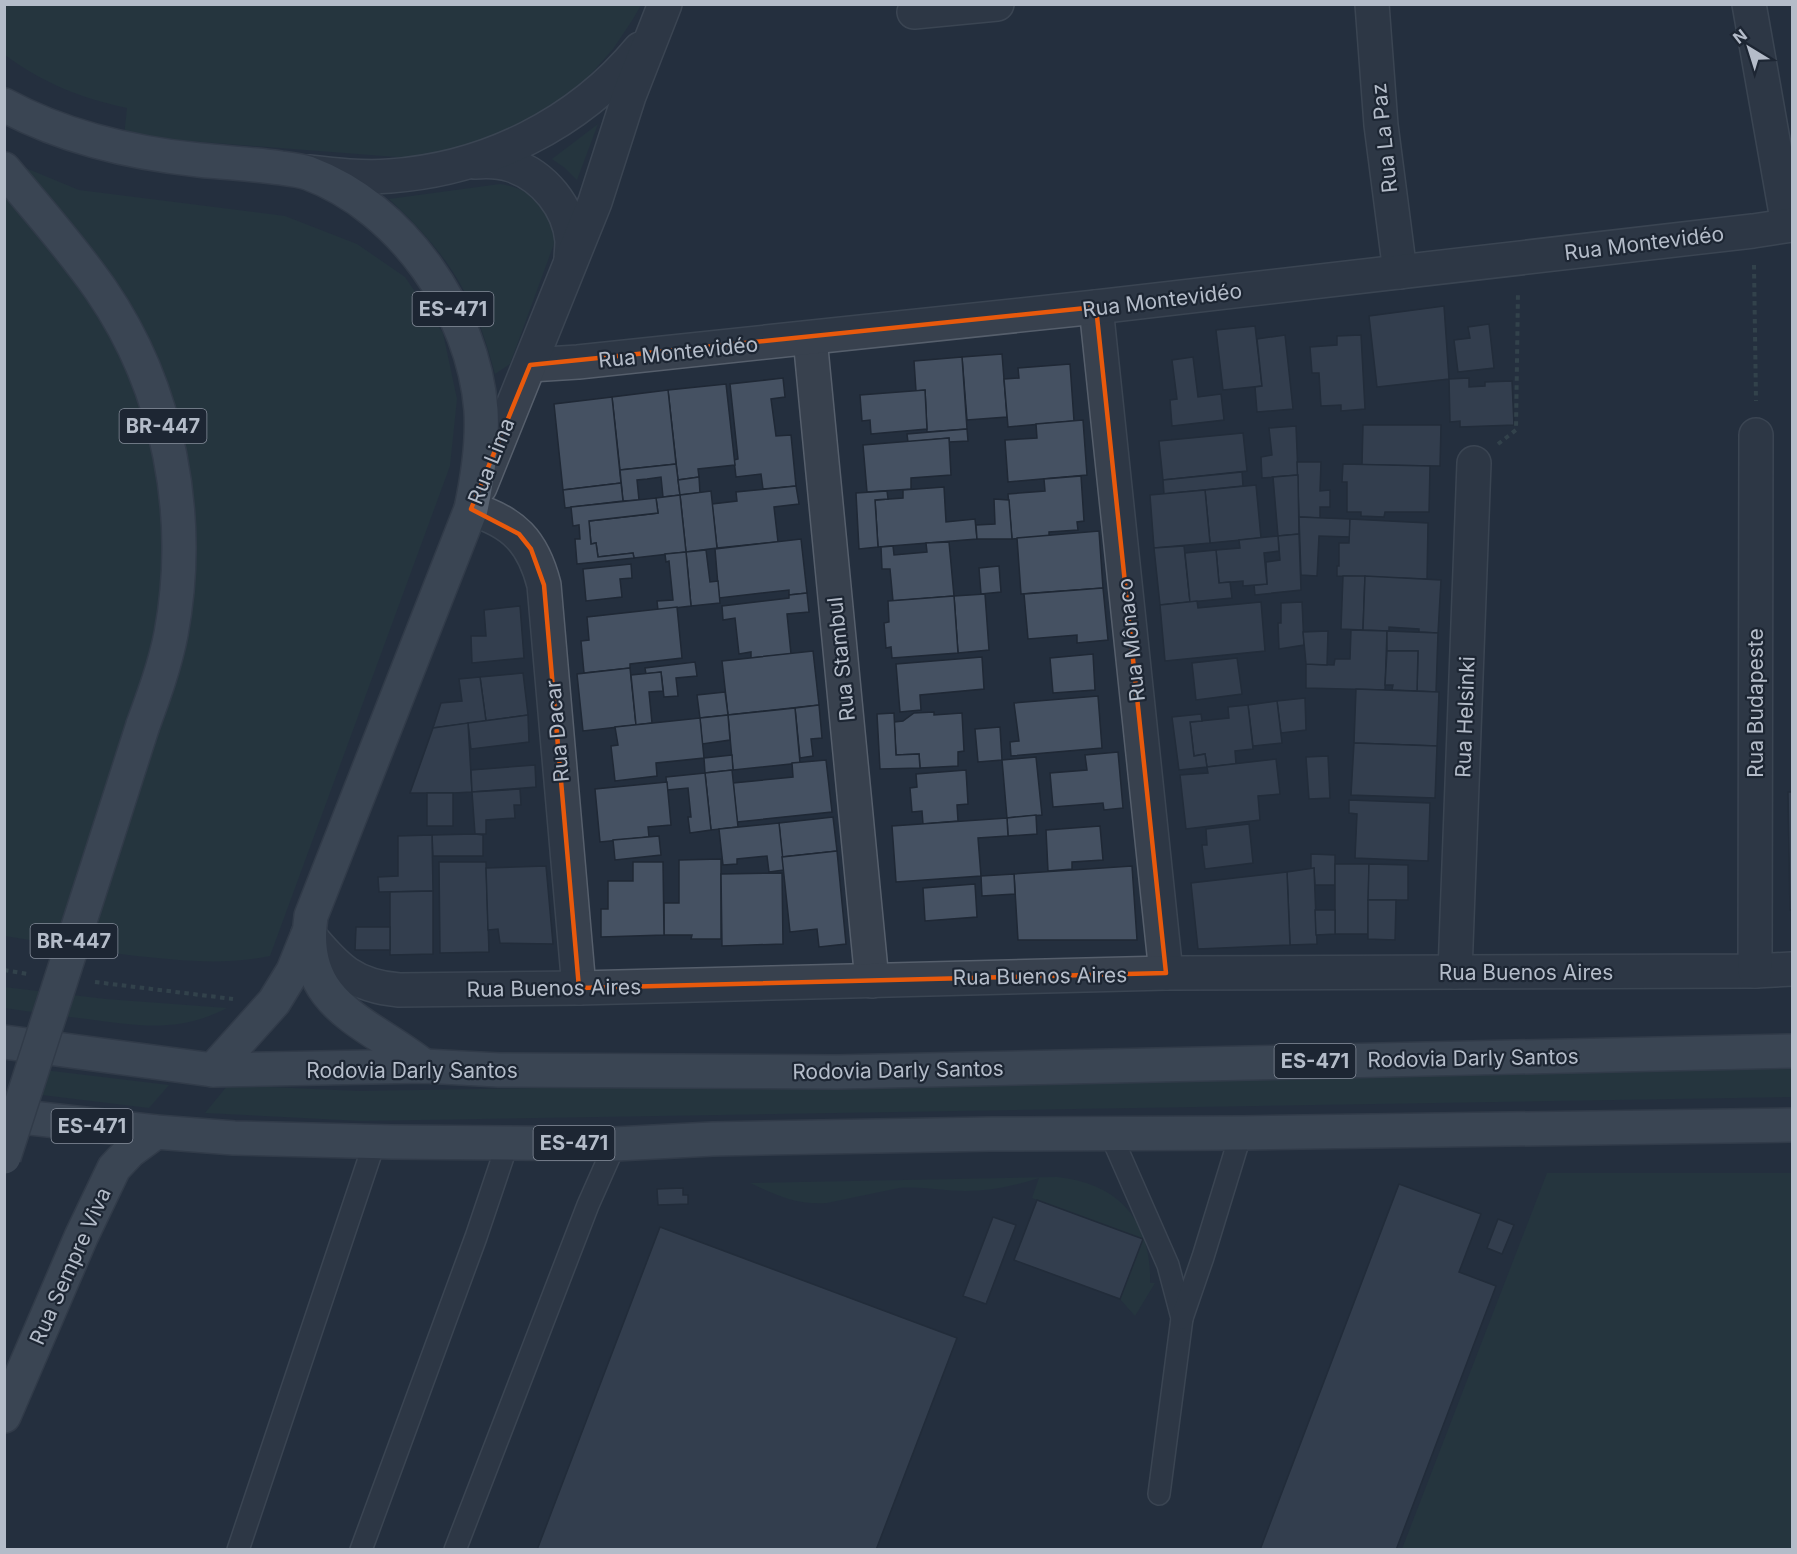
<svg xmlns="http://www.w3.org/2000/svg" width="1797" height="1554" viewBox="0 0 1797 1554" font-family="Inter,sans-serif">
<rect width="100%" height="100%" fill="#242f3e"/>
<!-- green -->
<g fill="#263c3f">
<path d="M5 5H641L633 19 613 49 589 76 561 100 504 134 441 154 409 158 124 136 127 108C78 97 45 84 5 55Z"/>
<polygon points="598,124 577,180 565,168 552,159"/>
<path d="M4 159 79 190 285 216 357 244 405 277 443 333 457 399 450 466 270 956C221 966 176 960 128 955 86 949 46 943 5 936Z"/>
<path d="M500 184C529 188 557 208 555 241L510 364 495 374C475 296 448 254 389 199Z"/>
<path d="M4 987 106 999 227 1008C179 1033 139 1026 87 1019 60 1016 32 1012 5 1008Z"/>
<polygon points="19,1067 169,1085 149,1108 42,1095"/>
<polygon points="1792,1067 1792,1097 361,1121 205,1113 228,1085 358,1091"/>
<polygon points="1547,1173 1792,1173 1792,1549 1402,1549"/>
<path d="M1057 1177C1119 1183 1152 1222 1150 1283H1155L1135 1316 1120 1299 1143 1239 1032 1198 1039 1178C1014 1186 990 1191 965 1191 943 1191 921 1186 899 1188L827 1203C797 1205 778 1196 750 1183Z"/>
</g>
<!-- building -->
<g fill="#455162" stroke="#1f2835" stroke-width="1.5">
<polygon points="1444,306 1449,379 1377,387 1369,316"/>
<polygon points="1489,324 1494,368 1458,372 1454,340 1470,338 1468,327"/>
<polygon points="1255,326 1262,386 1223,390 1216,330"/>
<polygon points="1285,335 1293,409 1257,412 1255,387 1262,386 1257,339"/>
<polygon points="1361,335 1365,409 1341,411 1341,405 1321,406 1319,373 1312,373 1310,347 1337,345 1337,336"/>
<polygon points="1002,354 1007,417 967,420 962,357"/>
<polygon points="962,357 967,429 927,432 925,390 916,391 914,361"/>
<polygon points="1193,357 1198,397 1221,394 1224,420 1172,426 1170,400 1177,399 1172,360"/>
<polygon points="1070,364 1074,421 1008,427 1004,379 1019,378 1018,368"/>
<polygon points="783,378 785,397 771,399 776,436 791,435 796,486 763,489 761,474 736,477 734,460 738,459 730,384"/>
<polygon points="1469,378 1469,387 1485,386 1485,382 1512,381 1514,425 1460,427 1460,421 1450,422 1449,379"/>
<polygon points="726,384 735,465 698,469 699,477 678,480 668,390"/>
<polygon points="668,390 676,464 620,470 612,397"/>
<polygon points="925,390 927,429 871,434 870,420 862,421 860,395"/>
<polygon points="612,397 621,483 563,490 554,404"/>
<polygon points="1083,420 1087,475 1008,482 1005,440 1037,438 1036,424"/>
<polygon points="1363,425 1441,425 1440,466 1362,465"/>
<polygon points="1296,426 1298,475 1262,478 1261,457 1272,455 1269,428"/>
<polygon points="967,429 968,441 949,442 949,438 908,442 907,434"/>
<polygon points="1243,433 1247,471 1163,480 1159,441"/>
<polygon points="949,438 951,475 911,478 911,489 867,492 863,445"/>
<polygon points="1297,462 1321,462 1320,491 1330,490 1330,507 1320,507 1320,518 1299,517"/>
<polygon points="676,464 680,495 663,497 661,477 647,479 637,480 639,500 623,501 620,470"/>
<polygon points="1343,464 1430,466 1429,512 1385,512 1384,517 1361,516 1361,512 1347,512 1347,482 1342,482"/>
<polygon points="1242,472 1243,486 1164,494 1163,480"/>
<polygon points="1298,475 1299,534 1278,536 1273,477"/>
<polygon points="1081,476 1084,521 1077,522 1078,530 1049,532 1049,536 1012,539 1008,494 1045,491 1044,479"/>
<polygon points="699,477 700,493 680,495 678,480"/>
<polygon points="621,483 623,501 565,508 563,490"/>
<polygon points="1256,485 1261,538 1210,543 1205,490"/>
<polygon points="796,486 799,504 774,507 778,542 717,548 712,504 737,501 736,492"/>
<polygon points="944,487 946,522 975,519 977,539 878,547 875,500 903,498 903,490"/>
<polygon points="1205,490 1210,543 1154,548 1150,495"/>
<polygon points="711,491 717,548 686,552 680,495"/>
<polygon points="887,491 888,499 875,500 878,547 859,549 856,493"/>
<polygon points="680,495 686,552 634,558 633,553 598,557 596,543 591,544 589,521 658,513 656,498"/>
<polygon points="656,498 658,513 589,521 591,544 596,543 598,557 633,553 634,558 577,564 575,539 580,539 579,525 573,526 571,507"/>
<polygon points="994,499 1009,500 1012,539 977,539 976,525 995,524"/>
<polygon points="1299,517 1350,519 1350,537 1319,536 1317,576 1301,575"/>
<polygon points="1350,519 1428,523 1427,579 1337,576 1337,566 1339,566 1339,543 1349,543"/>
<polygon points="1099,531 1103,588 1021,594 1017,538"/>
<polygon points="1299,534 1301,590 1255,595 1254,585 1267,584 1266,562 1280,560 1278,536"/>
<polygon points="1278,536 1279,551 1264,553 1267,584 1243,586 1243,581 1219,583 1216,550 1240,548 1239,540"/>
<polygon points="801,539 807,593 789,595 789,590 719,598 715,549"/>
<polygon points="949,542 954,596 893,601 890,569 882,569 881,547 893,546 894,555 927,552 926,543"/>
<polygon points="1184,546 1190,602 1160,605 1154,548"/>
<polygon points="706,550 710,582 718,581 720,603 691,606 686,552"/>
<polygon points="1216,550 1219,583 1230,582 1232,598 1190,602 1185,553"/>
<polygon points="686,552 691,606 658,610 657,601 673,600 669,561 666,562 665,554"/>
<polygon points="631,564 632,578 620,579 622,597 586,601 583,569"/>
<polygon points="999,566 1001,592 981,594 979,568"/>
<polygon points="1343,576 1365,576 1363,630 1341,629"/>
<polygon points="1365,576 1441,580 1438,633 1419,632 1419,629 1389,627 1389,631 1363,630"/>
<polygon points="1103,588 1108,640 1077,643 1077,635 1028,639 1024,594"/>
<polygon points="807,593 809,612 787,614 791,654 751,658 751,652 739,654 735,618 723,620 722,606 789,598 789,595"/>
<polygon points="985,594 989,650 958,653 954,596"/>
<polygon points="954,596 958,653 892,658 891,647 886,648 884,623 889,622 888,601"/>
<polygon points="1197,601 1198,608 1261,602 1265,651 1165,661 1160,605"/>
<polygon points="1302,602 1304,645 1279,649 1278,623 1281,623 1281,603"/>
<polygon points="520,606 524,658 472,663 471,636 486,636 484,610"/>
<polygon points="677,607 682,658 630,664 630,668 584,673 581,641 589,640 587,617"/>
<polygon points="1351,630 1387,631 1385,690 1306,688 1306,664 1334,665 1335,659 1350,659"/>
<polygon points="1328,631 1327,665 1306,664 1303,632"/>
<polygon points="1387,631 1438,633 1436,692 1417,691 1418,651 1387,651"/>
<polygon points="813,651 819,705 728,715 722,661"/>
<polygon points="1387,651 1418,651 1417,691 1392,690 1393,685 1385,685"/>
<polygon points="1093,654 1095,690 1053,693 1050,658"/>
<polygon points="982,657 984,689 920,695 921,710 900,712 896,664"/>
<polygon points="1237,658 1242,694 1196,700 1192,663"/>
<polygon points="695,662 697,676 676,678 678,696 664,697 661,672 646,674 645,668"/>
<polygon points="630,668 636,725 583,731 577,674"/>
<polygon points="661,672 663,691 649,692 652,723 636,725 631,675"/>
<polygon points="523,673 528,715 486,721 480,677"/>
<polygon points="480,677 486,721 433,728 441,703 462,701 459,679"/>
<polygon points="1356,689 1439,692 1437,746 1354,743"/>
<polygon points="725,692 728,715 700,718 697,695"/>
<polygon points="1098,696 1102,748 1011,756 1010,742 1019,741 1014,703"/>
<polygon points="1305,698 1306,730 1281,733 1277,701"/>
<polygon points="1277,701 1282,743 1253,746 1248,705"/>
<polygon points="819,705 822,738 811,739 813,756 800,758 795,708"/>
<polygon points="1248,705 1253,749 1235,751 1236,764 1207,767 1205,754 1194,756 1190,722 1229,718 1228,707"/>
<polygon points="795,708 800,763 733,770 728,715"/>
<polygon points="934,712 934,715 962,713 964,751 958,752 958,766 920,768 919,754 896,755 894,722 903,721 914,713"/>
<polygon points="894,713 896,755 919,754 920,768 880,769 877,714"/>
<polygon points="1201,714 1202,721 1190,722 1194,756 1205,754 1207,767 1179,770 1172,717"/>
<polygon points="528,715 529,742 471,749 468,723"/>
<polygon points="728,715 730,740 702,744 700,718"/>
<polygon points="700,718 704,758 656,763 657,776 615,781 611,746 618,745 615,727"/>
<polygon points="468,723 472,792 453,793 410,793 433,728"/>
<polygon points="1000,727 1002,760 978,762 975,729"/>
<polygon points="1354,743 1437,746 1435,798 1351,795"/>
<polygon points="1118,752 1123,808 1104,810 1103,803 1053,807 1050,773 1087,770 1085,755"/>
<polygon points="732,755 733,770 705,773 704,758"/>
<polygon points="1328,756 1330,798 1309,799 1306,757"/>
<polygon points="1036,757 1042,815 1007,818 1002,760"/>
<polygon points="1276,759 1280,794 1258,796 1260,820 1186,829 1180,775 1208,773 1207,767"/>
<polygon points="826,760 832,812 737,822 733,783 793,777 792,763"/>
<polygon points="535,765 536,787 472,792 471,770"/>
<polygon points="732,770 738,827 711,830 705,773"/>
<polygon points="966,770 968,804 957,805 958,821 923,824 922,811 912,812 910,788 917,787 916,774"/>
<polygon points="705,773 711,830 690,833 688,817 691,817 688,788 667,790 666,777"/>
<polygon points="667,782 671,825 648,827 649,837 600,842 595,789"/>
<polygon points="520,789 521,805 514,805 515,818 486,820 486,834 475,834 472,792"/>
<polygon points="1788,792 1792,792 1792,910 1790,910"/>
<rect x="427" y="793" width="26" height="33"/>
<polygon points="1349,800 1430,803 1428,861 1355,858 1357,814 1349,813"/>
<polygon points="1036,815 1037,834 1008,836 1007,818"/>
<polygon points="833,817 837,851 782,857 779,823"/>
<polygon points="1007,818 1008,836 978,838 981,876 896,882 892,826"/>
<polygon points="779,823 784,870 769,872 767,856 737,859 737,864 723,865 719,829"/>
<polygon points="1249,824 1253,863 1205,869 1202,845 1207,845 1206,829"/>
<polygon points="1100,826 1103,860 1072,862 1072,869 1048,871 1046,830"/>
<polygon points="475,834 483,835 483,856 433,856 432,835"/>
<polygon points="432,835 433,891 379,892 378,877 398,876 398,836"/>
<polygon points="659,836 661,855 615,860 613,840"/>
<polygon points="837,851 846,944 819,947 817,929 790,932 782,857"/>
<polygon points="1311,854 1335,855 1335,885 1315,885 1314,868 1311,869"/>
<polygon points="721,859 721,939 691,939 692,935 664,935 664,903 679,903 679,860"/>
<polygon points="439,862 486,862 489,952 440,953"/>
<polygon points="633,862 663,862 664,935 601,937 601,909 608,909 608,881 633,881"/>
<polygon points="1335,864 1369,864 1368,934 1335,934"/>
<polygon points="1369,864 1408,865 1408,900 1368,900"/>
<polygon points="546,866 553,944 500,943 498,929 488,930 486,868"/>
<polygon points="1132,866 1137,940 1018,940 1014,874"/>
<polygon points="1314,868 1317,944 1290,945 1287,872"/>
<polygon points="1287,872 1290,945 1198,949 1191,883"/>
<polygon points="782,873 783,944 722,946 721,874"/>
<polygon points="1014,874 1015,894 982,896 981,876"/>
<polygon points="975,884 977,917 925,921 923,888"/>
<polygon points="433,891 433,954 390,955 390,892"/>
<polygon points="1368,900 1396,900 1395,940 1368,939"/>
<polygon points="1315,910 1335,910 1335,934 1316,935"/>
<polygon points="356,927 390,927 390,950 355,950"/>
<polygon points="1399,1184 1481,1214 1459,1272 1496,1286 1396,1550 1260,1550"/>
<polygon points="683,1188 683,1195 688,1195 688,1204 658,1205 657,1189"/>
<polygon points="1037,1200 1143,1239 1120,1299 1014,1260"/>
<polygon points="993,1217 1016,1225 986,1304 963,1296"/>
<polygon points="1498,1219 1514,1225 1502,1254 1487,1248"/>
<polygon points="660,1227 957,1338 876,1550 537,1550"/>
</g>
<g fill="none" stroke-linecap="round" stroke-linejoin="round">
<!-- service casing -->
<g stroke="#565f6c" stroke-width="24">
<g id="service">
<polyline points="1110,1133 1168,1265 1182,1318 1159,1494"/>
<polyline points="1182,1318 1203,1257 1241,1133"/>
<polyline points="238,1550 375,1141"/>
<polyline points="361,1550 476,1237 508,1142"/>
<polyline points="455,1550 588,1205 615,1144"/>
</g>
</g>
<!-- minor casing -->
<g stroke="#565f6c" stroke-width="36">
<g id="minor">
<polyline points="1372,4 1381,125 1400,272"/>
<polyline points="1749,4 1788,225"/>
<polyline points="914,12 997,4"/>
<polyline points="1096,307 1166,973"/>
<polyline points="810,338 872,981"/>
<path d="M471 509C514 522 533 542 544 585L579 988"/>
<path d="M308 934C336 968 353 986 399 990L579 988 1166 973 1755 971 1792 969"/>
<polyline points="1755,971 1756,435"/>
<polyline points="1455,972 1474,463"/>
</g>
</g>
<!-- tertiary casing -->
<g stroke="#565f6c" stroke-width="36">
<g id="tertiary">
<path d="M475 162C487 161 499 161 511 165 544 176 569 207 572 241 572 247 571 254 571 260"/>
<path d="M308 172C335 175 363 178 390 176 487 169 578 124 640 49"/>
<polyline points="530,365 578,362 1096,307 1753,231 1792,225"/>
<polyline points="480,487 595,202 629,96 665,4"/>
</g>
</g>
<!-- primary casing -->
<g stroke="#414a57" stroke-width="36">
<g id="primary">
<path d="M4 105C65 138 131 153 199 160 227 163 254 164 281 168 289 169 299 170 308 173 402 208 473 311 481 410 483 444 478 476 471 509L311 916C298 1006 367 1021 424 1066"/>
<path d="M4 169C37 209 72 248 101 290 169 389 193 516 171 634 165 665 154 695 143 725"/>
<polyline points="4,1042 213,1070 424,1066 499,1070 837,1072 1792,1051"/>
<polyline points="213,1070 274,1002 293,971 308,934"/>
<polyline points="4,1115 156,1132 234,1138 392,1142 615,1144 713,1139 992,1134 1241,1133 1792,1125"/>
<polyline points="4,1416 81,1237 114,1168 130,1151 156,1132"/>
</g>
</g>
<!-- path -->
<g stroke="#44595c" stroke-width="4" stroke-dasharray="4.5 4.5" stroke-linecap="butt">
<polyline points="1754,265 1756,401"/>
<polyline points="1498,444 1516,430 1518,291"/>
<polyline points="4,970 28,974"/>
<polyline points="95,982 233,999"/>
</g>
<!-- service -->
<use href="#service" stroke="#38414e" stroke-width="21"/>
<!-- minor -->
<use href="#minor" stroke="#38414e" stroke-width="33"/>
<!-- tertiary -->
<use href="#tertiary" stroke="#38414e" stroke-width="33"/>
<!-- primary -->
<use href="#primary" stroke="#56606e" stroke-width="33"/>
<!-- primary-bridge casing -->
<g stroke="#414a57" stroke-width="36" stroke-linecap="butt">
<polyline id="primary-bridge" points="4,1157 143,725"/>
</g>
<!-- primary-bridge -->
<use href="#primary-bridge" stroke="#56606e" stroke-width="33"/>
</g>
<!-- marked area -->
<path d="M0 0H1797V1554H0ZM1096 307 1166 973 579 988 544 585 531 549 519 534 471 509 530 365Z" fill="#242f3e" fill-opacity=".55" fill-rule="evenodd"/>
<path fill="none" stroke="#e8590c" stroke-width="4.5" stroke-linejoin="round" d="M1096 307 1166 973 579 988 544 585 531 549 519 534 471 509 530 365Z"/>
<g text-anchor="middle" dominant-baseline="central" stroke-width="4.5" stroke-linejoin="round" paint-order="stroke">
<!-- shield labels -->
<g fill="#1d2633" stroke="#878f9c" stroke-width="1.5">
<rect x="412.5" y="292" width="81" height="34" rx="4.5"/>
<rect x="119.5" y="409" width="87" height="34" rx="4.5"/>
<rect x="30.5" y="924" width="87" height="34" rx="4.5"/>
<rect x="1274.5" y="1044" width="81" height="34" rx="4.5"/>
<rect x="51.5" y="1109" width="81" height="34" rx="4.5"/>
<rect x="533.5" y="1126" width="81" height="34" rx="4.5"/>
</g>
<g font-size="20" font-weight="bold" fill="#b4bcc9">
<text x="453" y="309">ES-471</text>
<text x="163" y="426">BR-447</text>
<text x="74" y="941">BR-447</text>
<text x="1315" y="1061">ES-471</text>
<text x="92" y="1126">ES-471</text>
<text x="574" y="1143">ES-471</text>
</g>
<!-- street labels -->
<g font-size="21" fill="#b4bcc9" stroke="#1d2633">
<text transform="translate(1384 138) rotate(-96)">Rua La Paz</text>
<text transform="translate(1644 243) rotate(-7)">Rua Montevidéo</text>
<text transform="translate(1162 300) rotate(-7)">Rua Montevidéo</text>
<text transform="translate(678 352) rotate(-6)">Rua Montevidéo</text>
<text transform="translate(491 461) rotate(-68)">Rua Lima</text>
<text transform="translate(1131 640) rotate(-96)">Rua Mônaco</text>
<text transform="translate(841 659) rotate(-96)">Rua Stambul</text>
<text transform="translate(1755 703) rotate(-90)">Rua Budapeste</text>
<text transform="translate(1465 717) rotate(-88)">Rua Helsinki</text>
<text transform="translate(557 731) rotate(-95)">Rua Dacar</text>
<text x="1526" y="972">Rua Buenos Aires</text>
<text transform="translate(1040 976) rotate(-1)">Rua Buenos Aires</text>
<text transform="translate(554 988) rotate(-1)">Rua Buenos Aires</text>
<text transform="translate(1473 1058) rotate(-1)">Rodovia Darly Santos</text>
<text x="412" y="1070">Rodovia Darly Santos</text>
<text transform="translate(898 1070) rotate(-1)">Rodovia Darly Santos</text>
<text transform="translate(70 1266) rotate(-66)">Rua Sempre Viva</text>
</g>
</g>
<!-- border -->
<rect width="1797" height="1554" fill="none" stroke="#b4bcc9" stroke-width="12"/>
<!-- north arrow -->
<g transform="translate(1749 48) rotate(322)" stroke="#1d2633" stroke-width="4.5" paint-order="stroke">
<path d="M0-4.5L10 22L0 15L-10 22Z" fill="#b4bcc9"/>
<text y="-9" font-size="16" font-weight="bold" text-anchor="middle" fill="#b4bcc9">N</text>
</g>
</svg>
